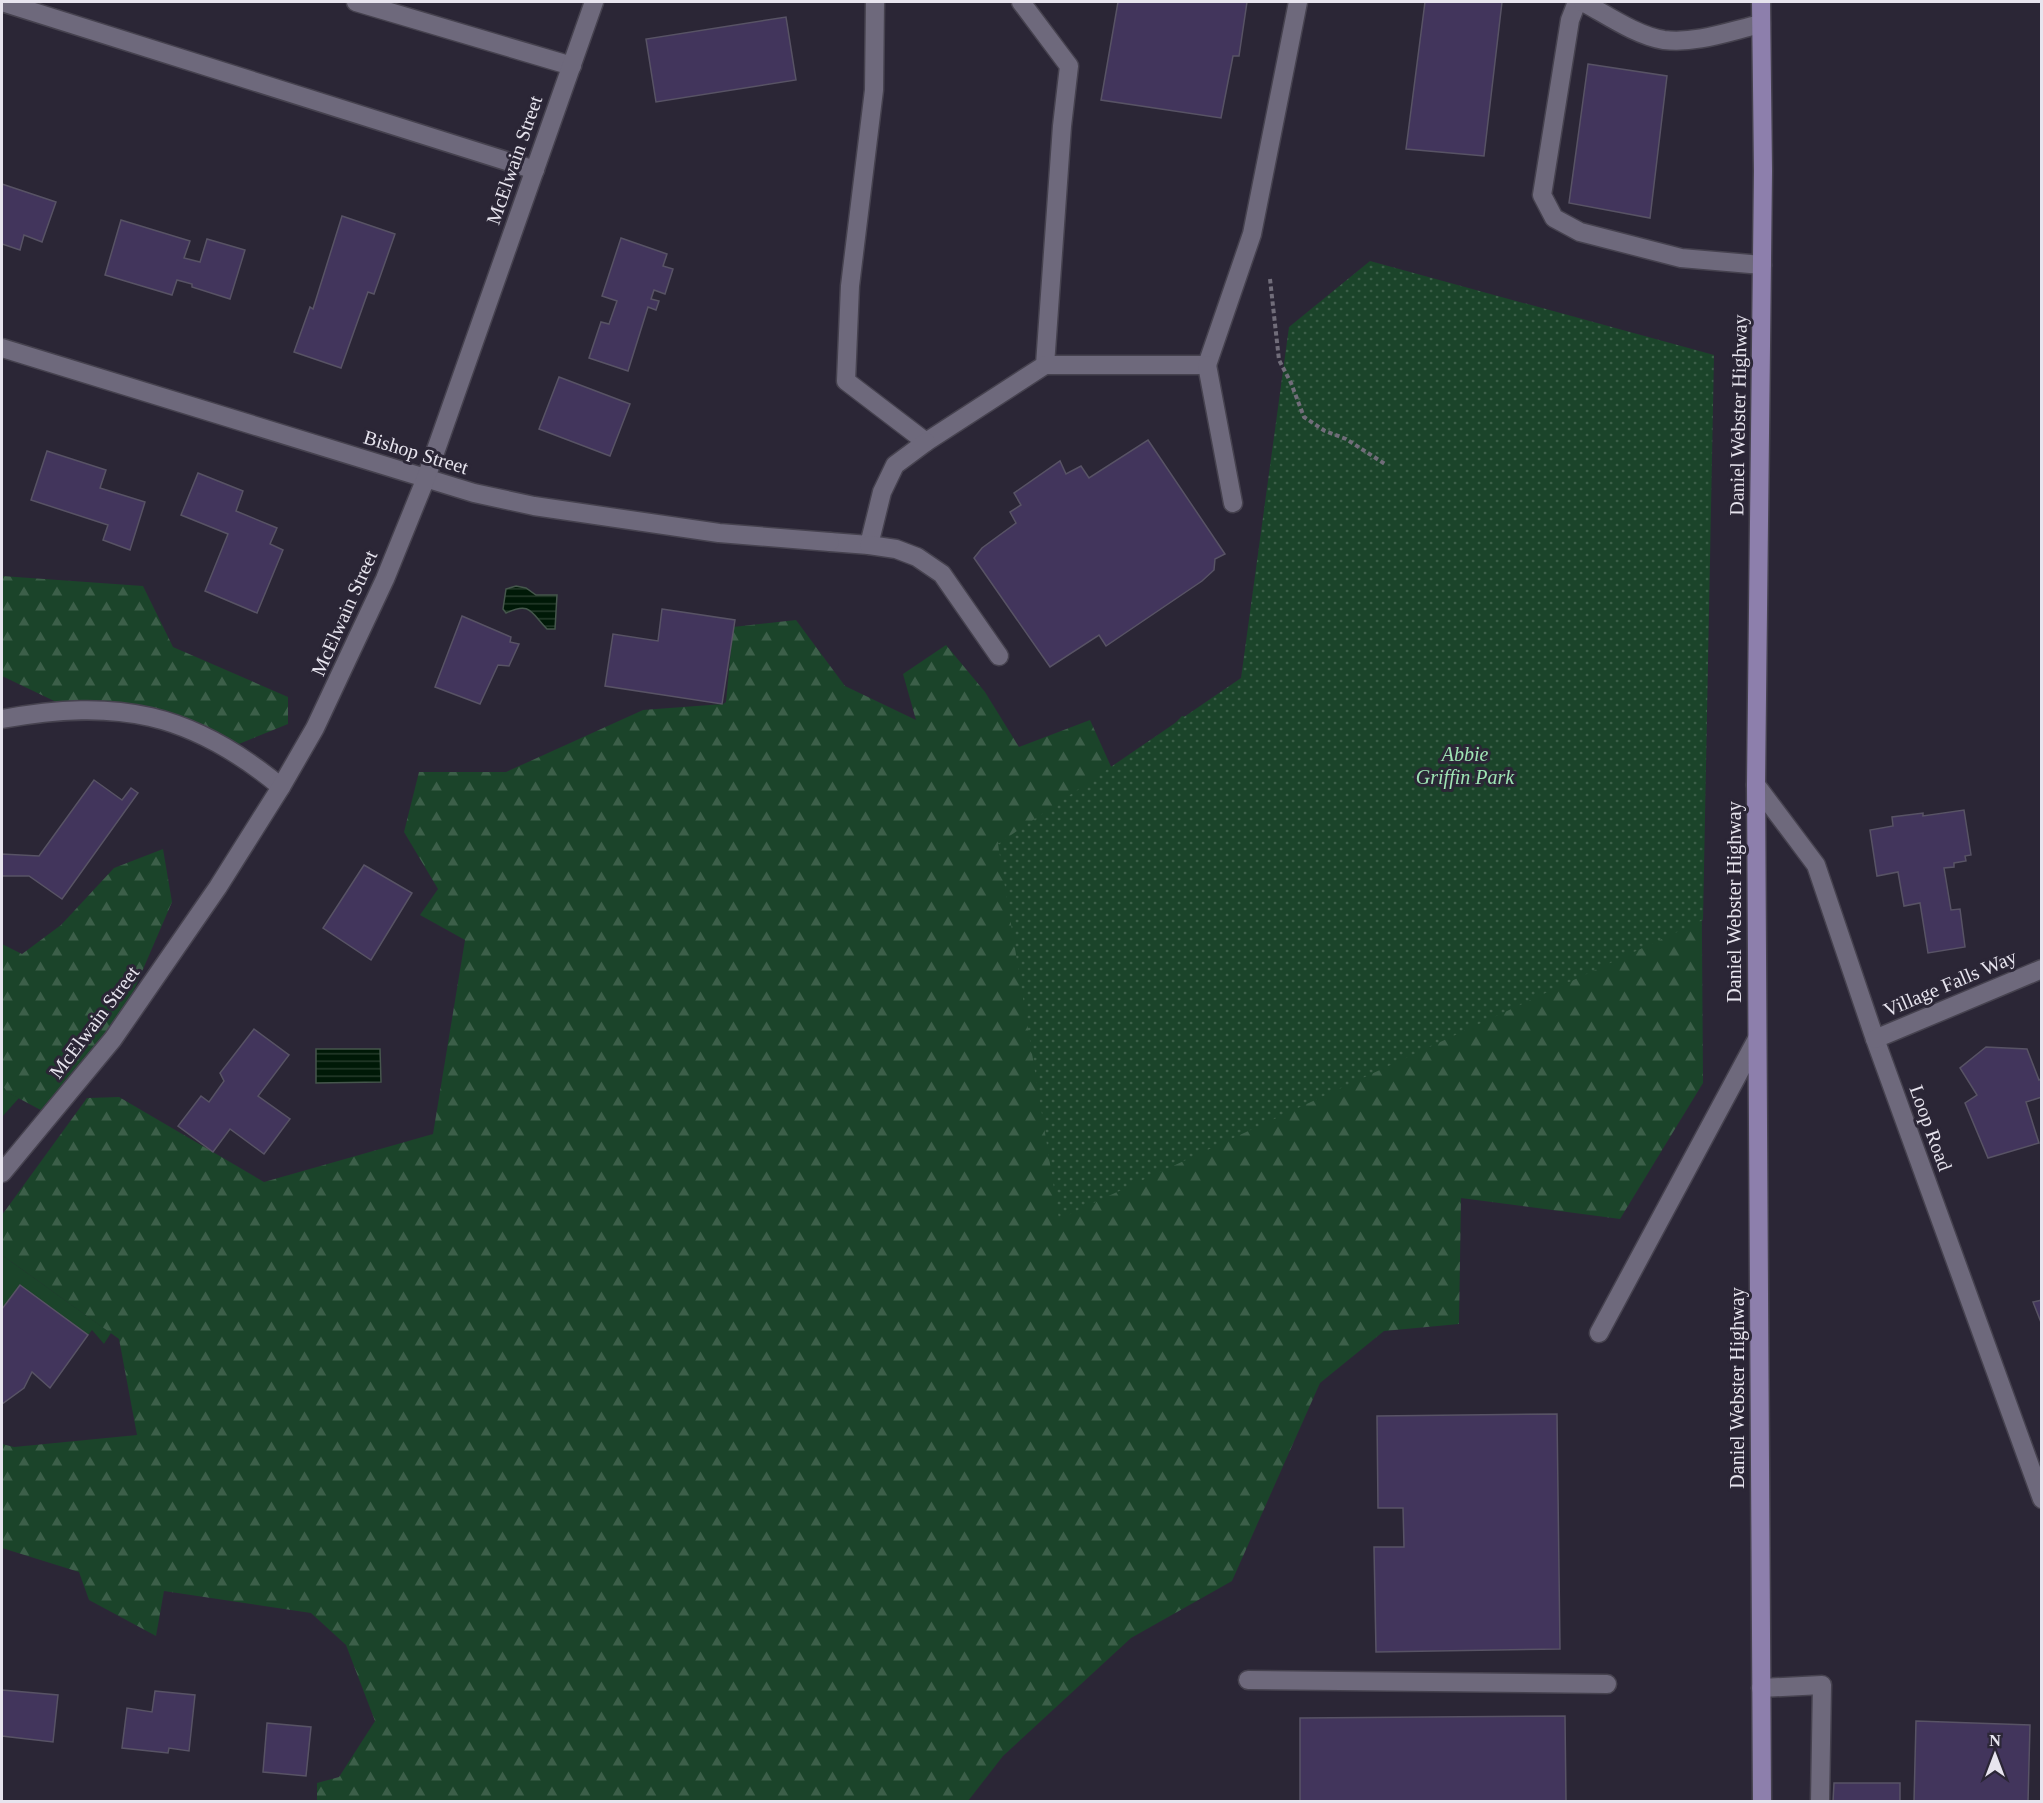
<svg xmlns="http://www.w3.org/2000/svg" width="2043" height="1803" viewBox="0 0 2043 1803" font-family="'Times New Roman',serif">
<defs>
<pattern id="forest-firs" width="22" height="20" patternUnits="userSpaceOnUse" patternTransform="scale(1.5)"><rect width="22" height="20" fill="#1b442a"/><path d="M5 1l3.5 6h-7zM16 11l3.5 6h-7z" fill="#3c5f49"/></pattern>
<pattern id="park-dots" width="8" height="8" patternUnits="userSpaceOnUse" patternTransform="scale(1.5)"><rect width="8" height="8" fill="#1b442a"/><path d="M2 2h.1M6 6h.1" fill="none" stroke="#3c5f49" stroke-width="1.8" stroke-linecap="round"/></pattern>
<pattern id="water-rules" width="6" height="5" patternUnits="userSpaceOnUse" patternTransform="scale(1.5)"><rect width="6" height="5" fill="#001907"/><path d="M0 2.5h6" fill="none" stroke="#253a2b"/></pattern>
</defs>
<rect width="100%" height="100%" fill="#2b2636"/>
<!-- grass -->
<g fill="#1b442a">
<polygon points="2,1084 7,1092 19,1098 2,1117"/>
<polygon points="2,1255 111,1333 104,1344 92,1330 86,1338 20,1285 3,1307 2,1305"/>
</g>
<!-- forest -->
<g fill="url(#forest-firs)">
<polygon points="2,576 143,586 173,647 288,697 288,724 229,748 185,726 73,710 2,676"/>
<polygon points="796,620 845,686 916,720 903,674 946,645 985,692 1019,747 1090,720 1118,782 1182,716 1701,797 1703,1083 1620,1219 1461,1198 1459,1324 1384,1331 1320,1383 1232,1581 1131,1638 1003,1756 968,1801 317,1801 317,1783 339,1777 375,1721 346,1645 311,1613 164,1591 156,1636 89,1600 79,1572 2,1548 2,1444 14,1447 137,1435 119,1339 2,1255 2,1215 87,1098 119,1097 264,1182 433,1134 465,940 420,915 438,889 404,832 419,772 506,772 643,710 723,704 726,702 733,627"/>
<polygon points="163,849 172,902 113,1039 50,1115 7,1092 2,1084 2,944 22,954 61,925 114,868"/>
</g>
<!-- park -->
<polygon fill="url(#park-dots)" points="1370,261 1714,355 1703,920 1059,1219 998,844 1241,678 1289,327"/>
<!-- water -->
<g fill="url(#water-rules)" stroke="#45564c" stroke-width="1.5">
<path d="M516 586 526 588 536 595H557L555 629H547C531 613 531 601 506 613L503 609 506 589Z"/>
<polygon points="316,1049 380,1049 381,1082 316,1083"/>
</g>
<!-- building -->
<g fill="#42355c" stroke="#585365" stroke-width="1.5">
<polygon points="1118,2 1247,2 1239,56 1233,56 1221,118 1101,100"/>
<polygon points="1425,2 1502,2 1484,156 1406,149"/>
<polygon points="786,17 796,80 656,102 646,39"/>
<polygon points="1588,64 1667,76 1650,218 1569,203"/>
<polygon points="2,184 56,202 42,242 24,235 20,250 2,244"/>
<polygon points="342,216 395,234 374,294 368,292 341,368 294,352 310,307 313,309"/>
<polygon points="121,220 190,241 184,258 200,262 207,239 245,250 230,299 192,287 192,284 177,280 172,295 105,275"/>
<polygon points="621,238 667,254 663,266 673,269 665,294 654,290 651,299 659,301 656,310 648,307 628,371 589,358 601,322 609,324 617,301 602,296"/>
<polygon points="559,377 630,404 610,456 539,429"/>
<polygon points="1148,440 1225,554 1215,559 1214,570 1202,581 1106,646 1099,635 1050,667 974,558 982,548 1016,523 1010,512 1021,505 1014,493 1060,461 1066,474 1081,466 1089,478"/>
<polygon points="47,451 106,470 100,488 145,502 130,550 103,540 108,525 31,500"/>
<polygon points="198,473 243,491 236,511 277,528 270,544 283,550 257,613 205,591 228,534 181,515"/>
<polygon points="662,609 735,620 722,704 605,686 613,634 658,641"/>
<polygon points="462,616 511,637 510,642 519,644 509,666 498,665 480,704 435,687"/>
<polygon points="94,780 122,800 131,788 138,793 62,899 29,876 2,876 2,854 39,856"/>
<polygon points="1964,810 1971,855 1965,856 1966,861 1954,863 1954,867 1944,868 1951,910 1960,909 1965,947 1928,953 1920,903 1904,906 1898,872 1877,876 1870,830 1893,826 1892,817 1923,813 1923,816"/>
<polygon points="364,865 412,893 371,960 323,928"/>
<polygon points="254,1029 289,1055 258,1096 290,1119 264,1154 230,1129 213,1152 178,1126 201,1096 209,1102 224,1081 220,1073"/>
<polygon points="1986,1047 2027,1049 2039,1080 2042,1078 2042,1097 2026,1102 2039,1143 1988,1158 1965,1103 1977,1095 1960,1068"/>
<polygon points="20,1285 88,1335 50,1388 32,1372 24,1388 2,1404 2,1309"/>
<polygon points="2042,1300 2042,1325 2033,1302"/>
<polygon points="1557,1414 1560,1649 1376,1652 1374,1547 1404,1547 1403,1508 1378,1508 1377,1416"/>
<polygon points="2,1690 58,1695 53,1742 2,1736"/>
<polygon points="155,1691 195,1695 189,1751 169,1748 168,1753 122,1748 127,1708 152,1712"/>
<polygon points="1565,1716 1566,1802 1300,1802 1300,1718"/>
<polygon points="1916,1721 2030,1725 2028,1802 1914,1802"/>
<polygon points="267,1723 311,1727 306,1776 263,1772"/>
<polygon points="1834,1783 1900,1783 1900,1802 1833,1802"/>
</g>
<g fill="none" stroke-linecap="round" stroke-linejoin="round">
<!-- service casing -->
<g stroke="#46424f" stroke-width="21">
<g id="service">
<polyline points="2,2 535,170"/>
<polyline points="356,2 572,66"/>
<polyline points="875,2 874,90 850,286 846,381 926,442 1045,365 1062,126 1069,66 1021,2"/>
<polyline points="1577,2 1570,20 1542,195 1554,218 1580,232 1681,258 1762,265"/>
<path d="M1583 2C1607 15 1637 36 1664 40 1696 44 1730 31 1761 24"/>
<polyline points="1045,365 1207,365 1252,234 1298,2"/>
<polyline points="1207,365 1233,503"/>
<polyline points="830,542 869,545 882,492 895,465 926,442"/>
<polyline points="869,545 896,549 917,557 942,574 999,656"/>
<polyline points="1599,1333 1757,1039"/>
<polyline points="1248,1680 1607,1684"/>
<polyline points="1761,1688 1822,1685 1820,1802"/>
</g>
</g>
<!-- minor casing -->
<g stroke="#46424f" stroke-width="21">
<g id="minor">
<polyline points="2,348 474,493 534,506 719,533 830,542"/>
<path d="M2 719C116 698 191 712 281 787"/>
<polyline points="1756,785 1816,865 1875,1039 2042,1499"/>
<polyline points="1875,1039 2042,969"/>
<polyline points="2,1173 113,1039 218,887 281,787 315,728 385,579 426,478 594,2"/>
</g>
</g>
<!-- primary casing -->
<g stroke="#46424f" stroke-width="21">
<polyline id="primary" points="1761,2 1763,171 1756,785 1762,1802"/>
</g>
<!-- path -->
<polyline stroke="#716d7a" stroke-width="4" stroke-dasharray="4.5 3" stroke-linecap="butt" points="1270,279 1279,360 1291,383 1304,417 1325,431 1346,439 1385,464"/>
<!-- service -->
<use href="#service" stroke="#6e697c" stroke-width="18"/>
<!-- minor -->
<use href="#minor" stroke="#6e697c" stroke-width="18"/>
<!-- primary -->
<use href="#primary" stroke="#8d7fac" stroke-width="18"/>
</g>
<g text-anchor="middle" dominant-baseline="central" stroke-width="6" stroke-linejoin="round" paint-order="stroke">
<!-- street labels -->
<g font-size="20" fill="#e7e4ee" stroke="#2b2636">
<text transform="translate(514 160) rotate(-71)">McElwain Street</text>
<text transform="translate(1738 415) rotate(-89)">Daniel Webster Highway</text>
<text transform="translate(416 452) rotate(17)">Bishop Street</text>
<text transform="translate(344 613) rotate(-66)">McElwain Street</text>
<text transform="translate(1734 902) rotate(-90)">Daniel Webster Highway</text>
<text transform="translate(1950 983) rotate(-23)">Village Falls Way</text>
<text transform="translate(94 1022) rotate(-53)">McElwain Street</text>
<text transform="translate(1931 1128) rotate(70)">Loop Road</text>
<text transform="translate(1737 1388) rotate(-90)">Daniel Webster Highway</text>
</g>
<!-- park labels -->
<g font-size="20" font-style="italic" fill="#9fe5b5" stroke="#2b2636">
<text x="1465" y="754">Abbie<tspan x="1465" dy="23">Griffin Park</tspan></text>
</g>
</g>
<!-- border -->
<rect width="2043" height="1803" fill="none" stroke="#e7e4ee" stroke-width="6"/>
<!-- north arrow -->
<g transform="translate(1995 1755)" stroke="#2b2636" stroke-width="4.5" paint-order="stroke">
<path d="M0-4.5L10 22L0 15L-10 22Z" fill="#e7e4ee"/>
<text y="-9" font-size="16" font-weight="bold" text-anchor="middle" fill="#e7e4ee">N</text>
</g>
</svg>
